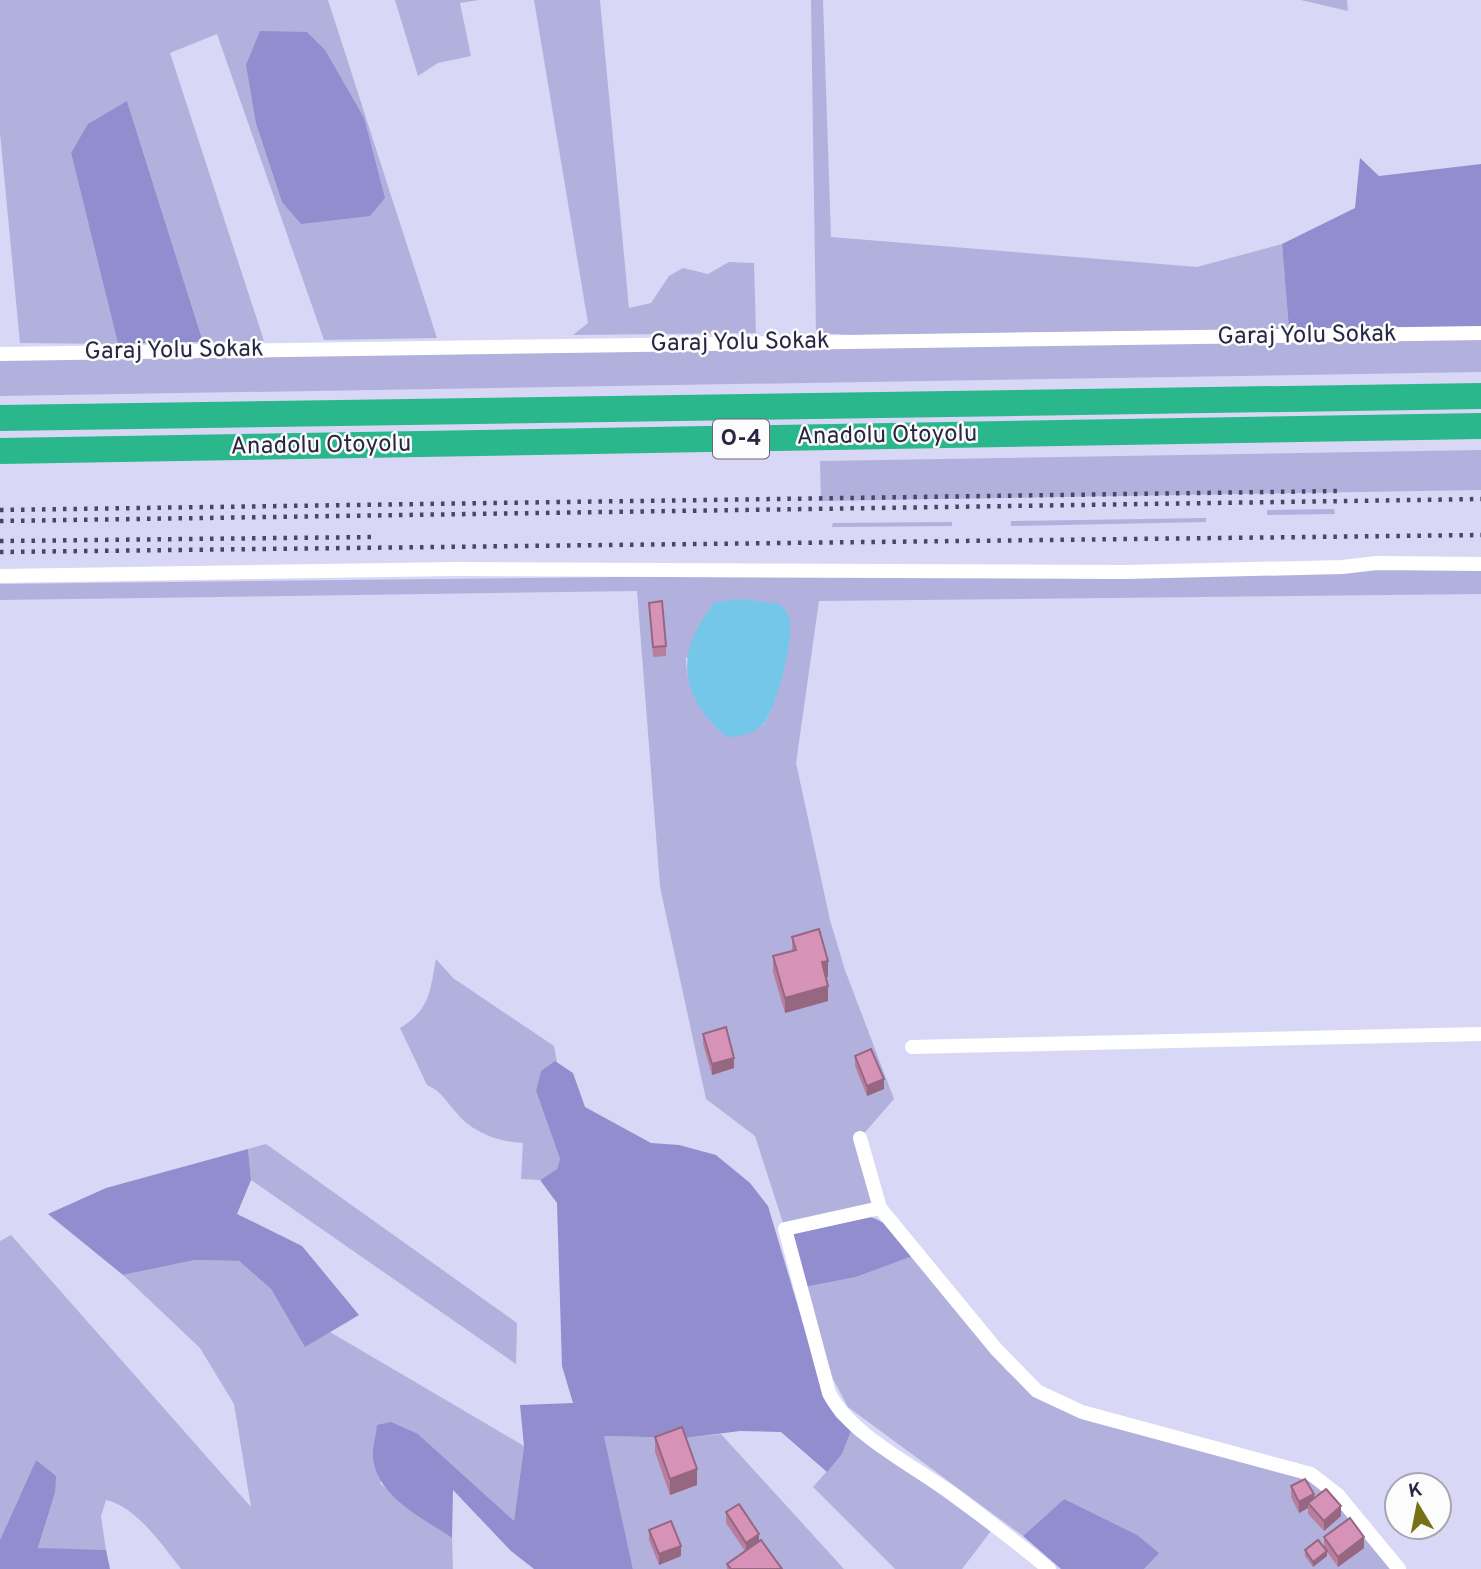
<svg xmlns="http://www.w3.org/2000/svg" width="1481" height="1569" viewBox="0 0 1481 1569" font-family="Overpass,sans-serif">
<rect width="100%" height="100%" fill="#d8d7f6"/>
<!-- green -->
<g fill="#b2b1dd" fill-rule="evenodd">
<polygon points="0,0 328,0 437,338 324,340 217,34 170,53 264,341 203,342 127,101 71,153 118,344 20,343 0,133"/>
<polygon points="395,0 479,0 460,3 471,56 438,63 418,76"/>
<polygon points="534,0 600,0 629,308 651,303 669,276 683,268 708,274 729,262 754,263 756,333 573,335 588,323"/>
<polygon points="811,0 823,0 831,237 1197,267 1282,244 1289,329 853,335 816,333"/>
<polygon points="1301,0 1347,0 1348,11"/>
<polygon points="1481,336 1481,372 0,396 0,360"/>
<polygon points="1481,450 1481,490 821,501 820,461"/>
<polygon points="1334,509 1335,514 1267,515 1267,510"/>
<polygon points="1206,518 1206,522 1011,526 1011,521"/>
<polygon points="952,522 952,526 832,527 833,523"/>
<path d="M1481 567V594L819 601 796 763 830 920 845 970 894 1099 860 1138 880 1208 785 1229 755 1136 706 1099 660 887 637 591 0 600V584ZM790 638 770 713 763 725 724 734C701 714 686 689 686 658Z"/>
<path d="M436 959 453 978 554 1046 557 1062 536 1091 560 1159 557 1169 540 1180 521 1179 523 1143C498 1142 471 1132 455 1111 445 1100 441 1091 427 1085L400 1028C430 1010 430 991 436 959Z"/>
<polygon points="266,1144 517,1323 516,1364 251,1180 248,1149"/>
<path d="M11 1235 251 1507 234 1404 200 1348 123 1275 195 1260 239 1261 271 1289 305 1346 330 1332 524 1446 514 1522 418 1434 380 1483 407 1507 452 1538 453 1569H181C162 1545 137 1507 106 1500L101 1516 106 1550 38 1549 55 1493 36 1460 0 1540V1241Z"/>
<polygon points="913,1256 1006,1370 1031,1392 1306,1479 1330,1494 1390,1569 1144,1569 1158,1552 1064,1499 1023,1536 848,1407 833,1379 805,1287 856,1277"/>
<polygon points="851,1431 991,1531 962,1569 895,1569 813,1487 842,1454"/>
<polygon points="721,1434 844,1569 633,1569 604,1436 685,1438"/>
</g>
<!-- forest -->
<g fill="#918dce">
<polygon points="260,31 307,32 325,50 364,118 385,198 370,216 301,224 282,202 256,123 246,65"/>
<polygon points="127,101 203,342 118,344 71,153 88,124"/>
<polygon points="1360,158 1379,176 1481,164 1481,327 1289,329 1282,244 1355,208"/>
<path d="M555 1061 573 1073 585 1107 651 1143 679 1145 716 1155 750 1183 768 1206 826 1401 836 1417 851 1431 842 1454 827 1472 781 1432 740 1431 685 1438 604 1436 633 1569H534L511 1551 453 1490 452 1538C423 1518 378 1498 373 1458 372 1448 376 1436 377 1425L391 1422 418 1434 514 1521 524 1446 520 1405 573 1403 562 1366 557 1203 540 1180 557 1169 560 1159 536 1091 541 1071Z"/>
<polygon points="248,1149 251,1180 237,1214 302,1246 359,1315 305,1347 271,1289 239,1261 195,1260 123,1275 48,1214 106,1188"/>
<path d="M870 1217C890 1222 901 1241 913 1256L856 1277 805 1287 792 1234Z"/>
<polygon points="36,1460 56,1476 55,1493 38,1548 106,1550 110,1569 0,1569 0,1540"/>
<polygon points="1064,1499 1137,1535 1159,1553 1144,1569 1061,1569 1023,1536"/>
</g>
<!-- water -->
<path fill="#74c7e9" d="M742 599 780 604C785 609 789 615 790 623 793 643 776 708 764 723 756 732 741 737 729 737 716 731 707 718 699 706 676 668 689 635 715 602Z"/>
<g fill="none" stroke-linecap="round" stroke-linejoin="round">
<!-- street -->
<g stroke="#fff" stroke-width="14">
<polyline points="0,354 1481,333"/>
<polyline points="0,576 455,569 1124,572 1342,567 1377,563 1481,564"/>
<polyline points="912,1047 1481,1034"/>
<polyline points="860,1138 880,1208 996,1349 1037,1391 1082,1412 1311,1474 1338,1495 1399,1569"/>
<path d="M880 1208 785 1229 829 1393C850 1435 916 1467 954 1495 986 1519 1018 1543 1049 1569"/>
</g>
<!-- highway -->
<g stroke="#29b78b" stroke-width="26">
<polyline points="0,418 1481,396"/>
<polyline points="0,451 1481,426"/>
</g>
<!-- rail -->
<g stroke="#484664" stroke-width="4.5" stroke-dasharray="3.5 7" stroke-linecap="butt">
<polyline points="0,510 1341,491"/>
<polyline points="0,521 1481,499"/>
<polyline points="0,541 375,537"/>
<polyline points="0,552 1481,535"/>
</g>
</g>
<!-- wall -->
<g fill="#b97e9d">
<polygon points="649,603 666,646 666,656 653,657"/>
<polygon points="792,937 828,977 826,977 828,1001 785,1013 773,972 773,956 792,951"/>
<polygon points="703,1034 734,1068 712,1075 703,1044"/>
<polygon points="855,1056 884,1089 867,1096 855,1066"/>
<polygon points="655,1437 697,1485 670,1495 655,1452"/>
<polygon points="1291,1486 1314,1499 1341,1516 1324,1531 1308,1514 1308,1508 1299,1513 1291,1497"/>
<polygon points="726,1512 759,1541 782,1569 727,1569 727,1564 745,1551 726,1523"/>
<polygon points="649,1530 681,1556 659,1565 649,1540"/>
<polygon points="1324,1537 1364,1548 1338,1567 1327,1552 1327,1556 1313,1567 1305,1556 1305,1550 1324,1547"/>
</g>
<!-- shaded-wall -->
<g fill="#966780">
<polygon points="828,961 828,977 822,978 822,962"/>
<polygon points="828,986 828,1001 785,1013 785,998"/>
<polygon points="734,1058 734,1068 712,1075 712,1064"/>
<polygon points="884,1079 884,1089 867,1096 867,1086"/>
<polygon points="697,1469 697,1485 670,1495 670,1479"/>
<polygon points="1314,1494 1314,1505 1308,1503 1308,1508 1299,1513 1299,1502"/>
<polygon points="1341,1506 1341,1516 1324,1531 1324,1521"/>
<polygon points="759,1534 759,1545 746,1553 746,1543"/>
<polygon points="1364,1537 1364,1548 1338,1567 1338,1557"/>
<polygon points="681,1546 681,1556 659,1565 659,1554"/>
<polygon points="1327,1551 1327,1556 1313,1567 1313,1562"/>
</g>
<!-- building -->
<g fill="#d793b7" stroke="#966780" stroke-width="2">
<polygon points="662,601 666,646 653,647 649,603"/>
<polygon points="819,929 828,961 822,962 828,986 785,998 773,956 796,950 792,937"/>
<polygon points="726,1027 734,1058 712,1064 703,1034"/>
<polygon points="871,1049 884,1079 867,1086 855,1056"/>
<polygon points="682,1427 697,1469 670,1479 655,1437"/>
<polygon points="1305,1479 1314,1494 1299,1502 1291,1486"/>
<polygon points="1326,1489 1341,1506 1324,1521 1308,1503"/>
<polygon points="739,1504 759,1534 746,1543 726,1512"/>
<polygon points="1350,1518 1364,1537 1338,1557 1324,1537"/>
<polygon points="671,1521 681,1546 659,1554 649,1530"/>
<polygon points="761,1540 782,1569 731,1569 727,1564"/>
<polygon points="1318,1540 1327,1551 1313,1562 1305,1550"/>
</g>
<g text-anchor="middle" dominant-baseline="central" stroke-width="5" stroke-linejoin="round" paint-order="stroke">
<!-- shield labels -->
<rect fill="#fcfcfc" stroke="#68667a" stroke-width="2" x="713" y="419.5" width="56" height="39" rx="5"/>
<g font-size="23" font-weight="bold" fill="#282643">
<text x="741" y="439">O-4</text>
</g>
<!-- street labels -->
<g font-size="24" fill="#282643" stroke="#fcfcfc">
<text transform="translate(1307 336) rotate(-1)">Garaj Yolu Sokak</text>
<text transform="translate(740 343) rotate(-1)">Garaj Yolu Sokak</text>
<text transform="translate(174 351) rotate(-1)">Garaj Yolu Sokak</text>
<text transform="translate(887 436) rotate(-1)">Anadolu Otoyolu</text>
<text transform="translate(321 446) rotate(-1)">Anadolu Otoyolu</text>
</g>
</g>
<!-- north arrow -->
<g transform="translate(1418 1506) rotate(350)"><circle r="33" fill="#fcfcfc" stroke="#a7a6b2" stroke-width="2"/>
<path d="M0-5L12 26L0 18L-12 26Z" fill="#767214"/>
<text y="-10" font-size="19" font-weight="bold" text-anchor="middle" fill="#282643">K</text>
</g>
</svg>
